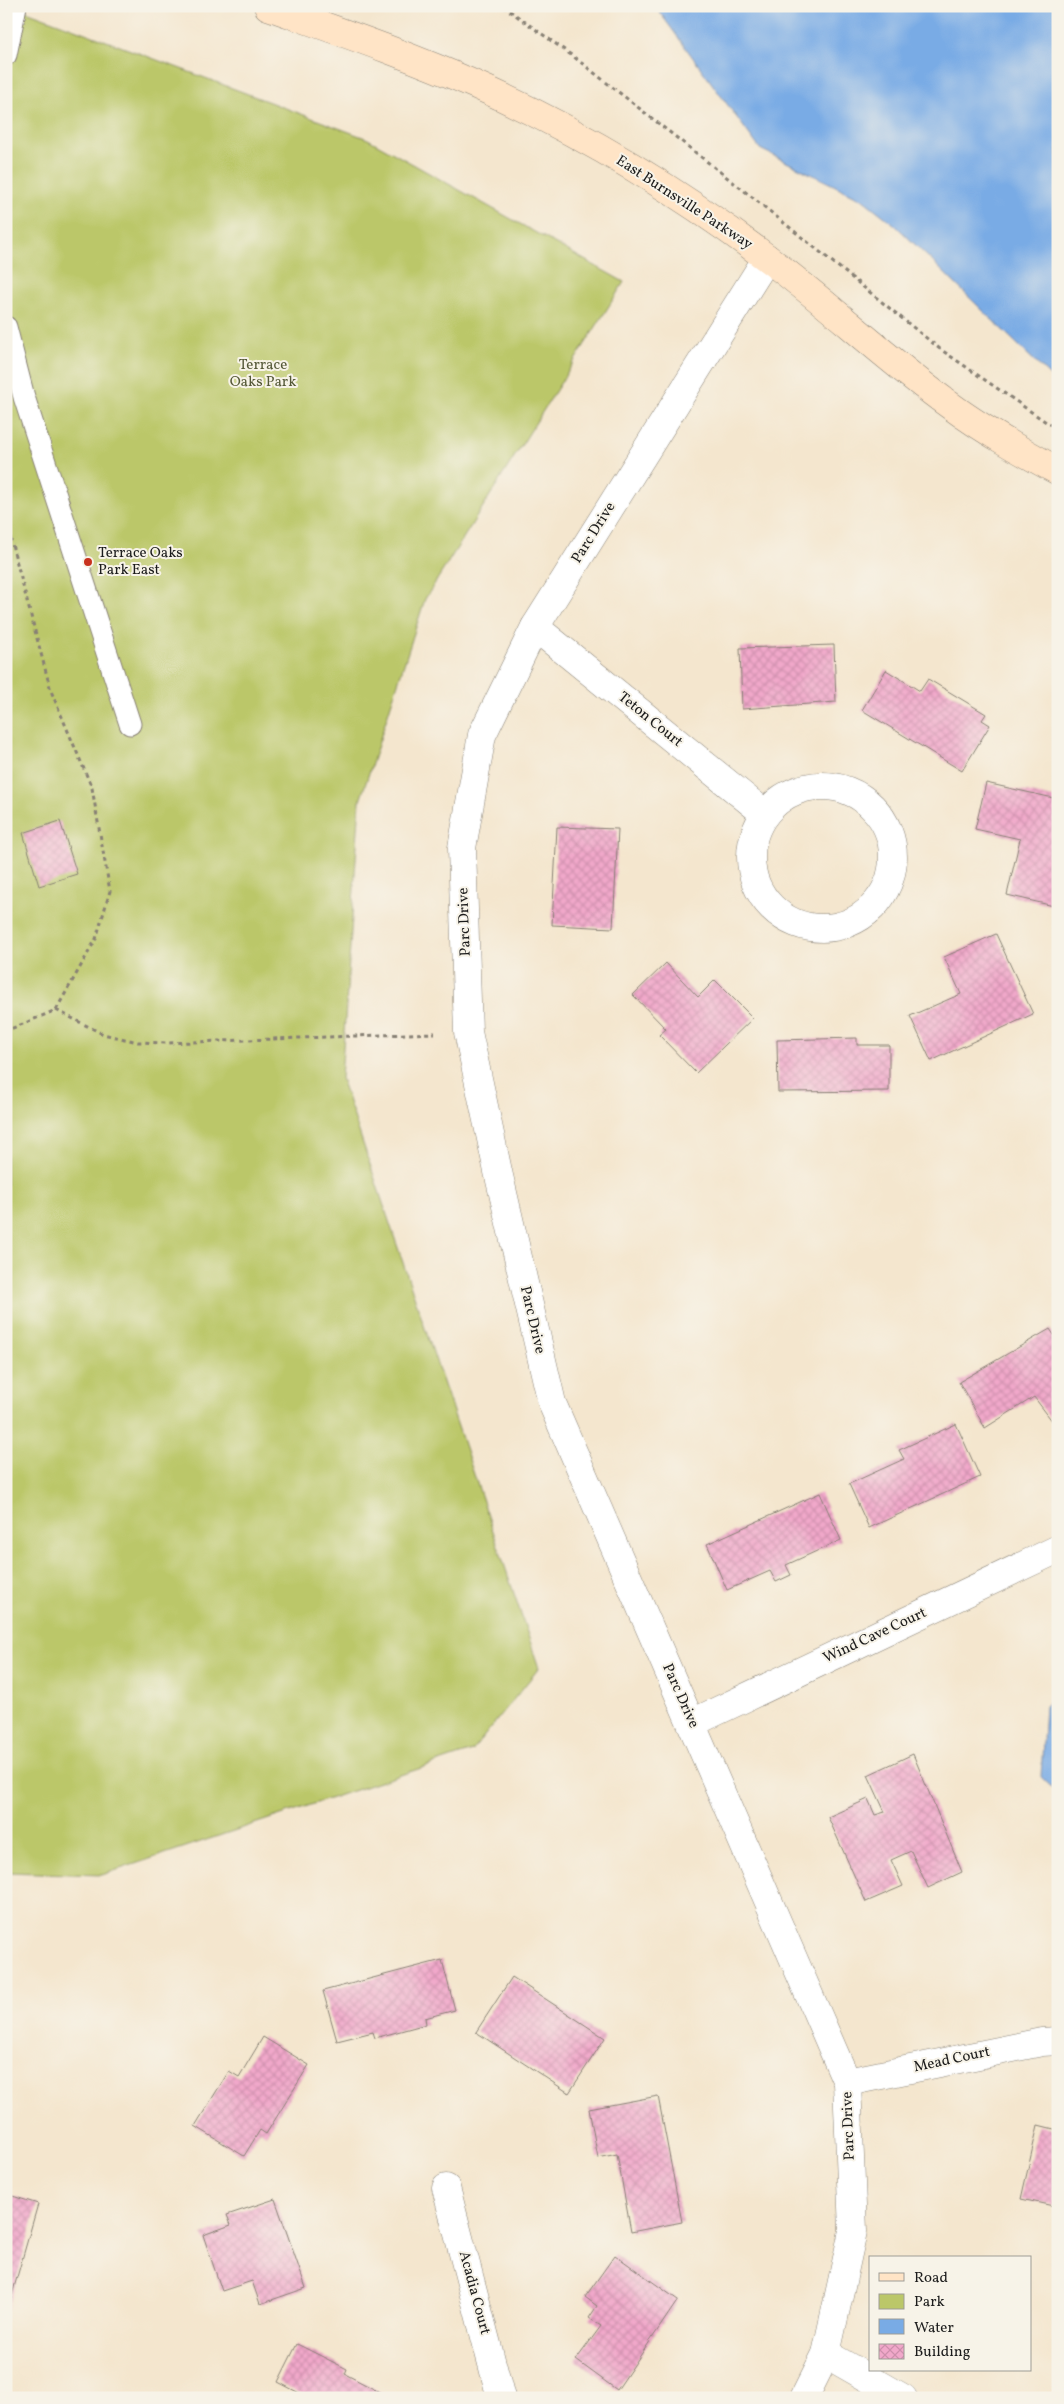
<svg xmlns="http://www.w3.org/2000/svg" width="1064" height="2404" viewBox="0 0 1064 2404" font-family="Vollkorn,serif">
<defs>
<pattern id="building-cross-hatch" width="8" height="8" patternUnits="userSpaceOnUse" patternTransform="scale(1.25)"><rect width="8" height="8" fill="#f1a8ca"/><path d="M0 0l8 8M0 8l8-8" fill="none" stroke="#ce90ad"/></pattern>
</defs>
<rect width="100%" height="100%" fill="#f7f3e8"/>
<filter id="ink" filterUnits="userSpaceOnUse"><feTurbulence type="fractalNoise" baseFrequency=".02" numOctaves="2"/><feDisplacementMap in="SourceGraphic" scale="10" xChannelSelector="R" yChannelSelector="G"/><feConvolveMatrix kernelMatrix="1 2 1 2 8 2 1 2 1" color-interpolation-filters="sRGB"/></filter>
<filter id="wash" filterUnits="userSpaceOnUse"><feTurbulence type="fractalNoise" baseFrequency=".0096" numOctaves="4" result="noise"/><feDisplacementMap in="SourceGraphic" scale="20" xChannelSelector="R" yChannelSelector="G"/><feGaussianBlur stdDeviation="1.12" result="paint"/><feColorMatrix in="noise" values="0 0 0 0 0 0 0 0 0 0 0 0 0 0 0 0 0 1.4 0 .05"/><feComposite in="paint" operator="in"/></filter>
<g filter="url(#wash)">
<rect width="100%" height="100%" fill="#f4e6ce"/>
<!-- green -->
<polygon fill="#bbc769" stroke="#6c7242" points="6,6 13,6 368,139 624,282 425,599 360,801 341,1078 539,1668 472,1751 102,1875 6,1872"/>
<!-- water -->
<g fill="#79abe5" stroke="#4a6480">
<polygon points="655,6 1058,6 1058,381 1053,379 894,224 862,199 760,149"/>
<polygon points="1058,1693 1058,1793 1041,1777 1045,1706"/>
</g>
<g id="blocks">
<!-- building -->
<g fill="url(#building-cross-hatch)">
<polygon points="834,645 836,702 742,709 740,648"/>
<polygon points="886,670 920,691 928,679 986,714 982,720 990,725 962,771 862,710"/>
<polygon points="986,783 1058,799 1058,907 1007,895 1020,839 975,829"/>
<polygon points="60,821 77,874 39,886 23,833"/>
<polygon points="557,827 618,829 613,928 552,925"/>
<polygon points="996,934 1033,1014 931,1061 910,1016 961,994 944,957"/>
<polygon points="666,963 698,997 715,980 753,1018 696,1073 659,1035 666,1029 633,995"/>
<polygon points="857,1038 857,1045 889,1045 889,1091 778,1092 777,1040"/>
<polygon points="1050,1329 1058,1341 1058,1425 1056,1426 1034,1397 985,1428 959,1382"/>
<polygon points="956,1424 980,1477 869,1528 849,1484 904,1459 899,1450"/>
<polygon points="820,1493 841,1540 786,1565 791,1575 776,1582 770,1571 727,1590 707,1544"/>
<polygon points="913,1754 962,1872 928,1888 911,1851 891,1860 903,1886 866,1902 828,1817 868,1799 875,1815 885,1812 868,1775"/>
<polygon points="442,1960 455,2010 425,2018 426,2024 375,2038 373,2032 337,2041 323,1991"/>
<polygon points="512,1977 605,2038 569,2093 476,2032"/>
<polygon points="263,2037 309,2065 266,2134 260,2130 244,2156 195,2126 229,2071 239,2077"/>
<polygon points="658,2096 682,2222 631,2232 617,2154 598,2158 589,2109"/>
<polygon points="1038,2125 1058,2130 1058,2207 1021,2199"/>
<polygon points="6,2194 38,2204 7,2312 6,2312"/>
<polygon points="275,2199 306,2288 260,2304 252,2281 222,2291 203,2235 231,2225 227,2215"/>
<polygon points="615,2255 678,2300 617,2390 576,2360 601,2326 589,2318 597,2306 585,2297"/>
<polygon points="297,2344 347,2369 345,2374 391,2398 309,2398 278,2382"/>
</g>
</g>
</g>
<g filter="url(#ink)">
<use href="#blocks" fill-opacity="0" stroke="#888175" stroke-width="1"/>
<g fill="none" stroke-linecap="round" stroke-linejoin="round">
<!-- lane casing -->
<g stroke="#888175" stroke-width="23">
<g id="lane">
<polyline points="6,55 16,6"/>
<polyline points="6,327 24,397 130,724"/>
</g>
</g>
<!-- street casing -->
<g stroke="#888175" stroke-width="29">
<g id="street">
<polyline points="767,258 535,627 482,735 462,848 468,1032 499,1176 552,1403 847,2082 853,2231 826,2354 804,2398"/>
<polyline points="535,627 764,813"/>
<circle cx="822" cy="857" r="71"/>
<polyline points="692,1723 1058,1549"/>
<polyline points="847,2082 1042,2042 1058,2041"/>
<polyline points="446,2188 501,2398"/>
<polyline points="826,2354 903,2398"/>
</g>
</g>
<!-- secondary casing -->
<g stroke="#888175" stroke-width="29">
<path id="secondary" d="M268 6C338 31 408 55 476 85 579 131 677 190 767 258 830 305 887 360 951 406 985 431 1021 451 1058 471"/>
</g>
<!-- path -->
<g stroke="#888175" stroke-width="3" stroke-dasharray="4 4" stroke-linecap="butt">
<polyline points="503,6 574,57 752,197 940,349 1049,424 1058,425"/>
<polyline points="6,522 51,691 92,788 110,891 96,939 56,1010 6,1031"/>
<polyline points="56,1010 103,1034 138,1042 166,1043 435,1033"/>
</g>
<!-- lane -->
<use href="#lane" stroke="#fff" stroke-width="21"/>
<!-- street -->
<use href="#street" stroke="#fff" stroke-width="28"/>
<!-- secondary -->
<use href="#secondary" stroke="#ffe4c6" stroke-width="28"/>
</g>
</g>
<!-- markers -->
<circle fill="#c8321e" stroke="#f7f3e8" stroke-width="2" cx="88" cy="562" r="5"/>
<g text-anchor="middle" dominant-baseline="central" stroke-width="4" stroke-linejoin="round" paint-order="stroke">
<!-- street labels -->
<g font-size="15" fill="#1c1c1c" stroke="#f7f3e8">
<text transform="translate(684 203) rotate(33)">East Burnsville Parkway</text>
<text transform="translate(594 533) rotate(-58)">Parc Drive</text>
<text transform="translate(650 720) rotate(39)">Teton Court</text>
<text transform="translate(465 922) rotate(-92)">Parc Drive</text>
<text transform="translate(532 1320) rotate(77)">Parc Drive</text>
<text transform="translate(875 1636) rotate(-25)">Wind Cave Court</text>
<text transform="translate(680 1696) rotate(66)">Parc Drive</text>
<text transform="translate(952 2060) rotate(-12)">Mead Court</text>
<text transform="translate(849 2126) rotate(-92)">Parc Drive</text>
<text transform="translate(474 2293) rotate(75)">Acadia Court</text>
</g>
<!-- park labels -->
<g font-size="15" fill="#545837" stroke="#f7f3e8">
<text x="263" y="365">Terrace<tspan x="263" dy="17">Oaks Park</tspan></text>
</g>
<!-- poi labels -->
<g font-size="15" fill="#1c1c1c" stroke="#f7f3e8" text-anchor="start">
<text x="98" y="553">Terrace Oaks<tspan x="98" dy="17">Park East</tspan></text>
</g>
</g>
<!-- margin -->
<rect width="1064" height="2404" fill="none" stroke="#f7f3e8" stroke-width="25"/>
<!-- legend -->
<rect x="869" y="2256" width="162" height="115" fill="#f7f3e8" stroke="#9f9d96"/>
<rect x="879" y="2273" width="25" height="8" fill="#ffe4c6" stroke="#9f9d96"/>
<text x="914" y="2282" font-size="15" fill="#1c1c1c">Road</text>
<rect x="879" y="2294" width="25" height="15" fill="#bbc769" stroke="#9f9d96"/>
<text x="914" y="2306" font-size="15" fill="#1c1c1c">Park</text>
<rect x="879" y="2319" width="25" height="15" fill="#79abe5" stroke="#9f9d96"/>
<text x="914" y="2332" font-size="15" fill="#1c1c1c">Water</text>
<rect x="879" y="2344" width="25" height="15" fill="url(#building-cross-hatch)" stroke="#9f9d96"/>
<text x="914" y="2356" font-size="15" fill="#1c1c1c">Building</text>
</svg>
